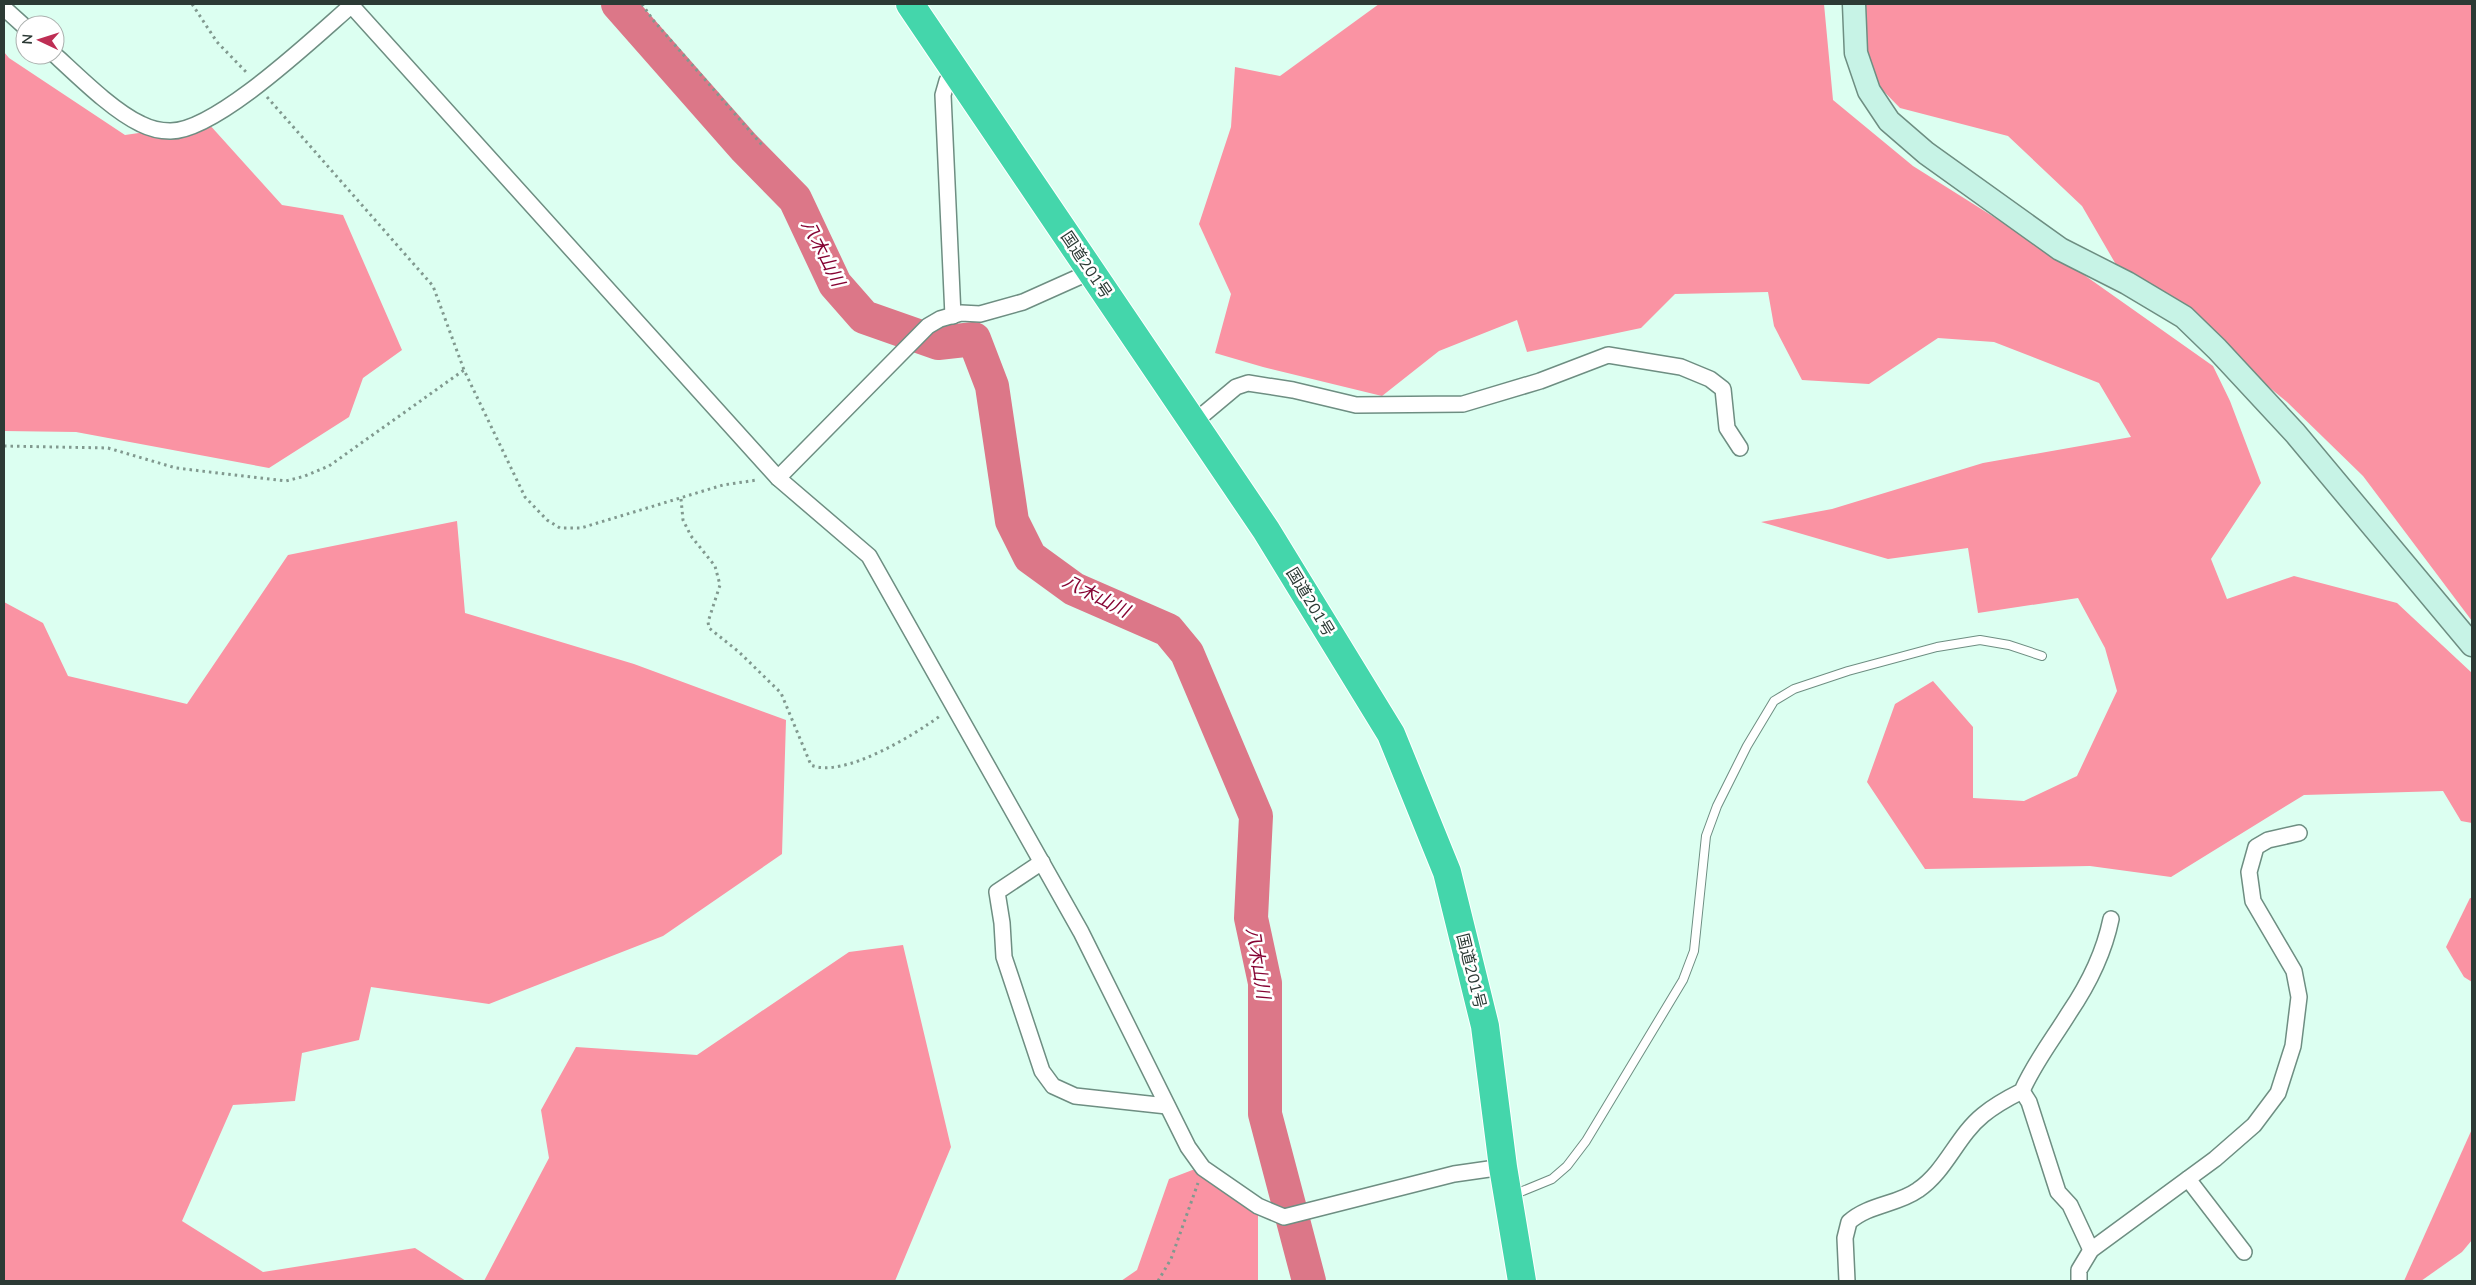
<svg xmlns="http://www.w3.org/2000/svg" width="2476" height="1285" viewBox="0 0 2476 1285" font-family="'Nunito Sans','Noto Sans JP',sans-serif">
<rect width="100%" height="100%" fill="#dcfff1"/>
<!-- forest -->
<g fill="#fa93a3">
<polygon points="1379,4 1824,4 1833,100 1913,166 2070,265 2213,366 2230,401 2261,483 2211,559 2227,599 2294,576 2397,603 2472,673 2472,823 2461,821 2443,791 2304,795 2171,877 2090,866 1925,869 1867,782 1895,704 1933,681 1973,727 1973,798 2024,801 2077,776 2117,691 2105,648 2078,598 1978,613 1968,548 1888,559 1761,522 1832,509 1983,463 2131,437 2099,383 1994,342 1938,338 1869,384 1802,380 1774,326 1768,292 1675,294 1641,328 1527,352 1517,320 1439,351 1382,396 1263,367 1215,353 1231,294 1199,224 1231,127 1235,67 1280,76"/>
<polygon points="1855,4 2472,4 2472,621 2363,476 2287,402 2182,315 2118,268 2082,206 2008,136 1900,108 1858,65"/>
<polygon points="4,52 9,58 125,135 208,123 282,205 343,215 402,350 363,378 349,417 269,468 76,432 4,431"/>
<polygon points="457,521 465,613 634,664 786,720 782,854 663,936 489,1004 371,987 359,1040 302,1053 295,1101 233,1105 182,1221 263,1272 415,1248 466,1281 4,1281 4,602 43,623 68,676 187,704 288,555"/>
<polygon points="2470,898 2472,898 2472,982 2464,977 2446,947"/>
<polygon points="903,945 951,1147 895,1281 484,1281 549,1158 541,1110 576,1047 697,1055 849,952"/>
<polygon points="2472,1129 2472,1240 2462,1252 2421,1281 2404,1281"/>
<polygon points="1195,1169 1258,1205 1258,1281 1121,1281 1137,1270 1169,1179"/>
</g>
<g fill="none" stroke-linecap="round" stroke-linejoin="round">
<!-- river -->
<polyline stroke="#dc7788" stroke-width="34" points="618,4 744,147 795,199 835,284 864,317 938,343 974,339 992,386 1012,521 1030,557 1074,589 1168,630 1187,653 1256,816 1251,918 1265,983 1265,1114 1309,1281"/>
<!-- lane casing -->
<g stroke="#6e8e82" stroke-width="10">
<polyline id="lane" points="1513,1195 1552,1179 1567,1166 1586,1141 1683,980 1694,951 1706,836 1717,806 1747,746 1774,701 1794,689 1848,671 1937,647 1980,640 2009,645 2042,656"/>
</g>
<!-- street casing -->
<g stroke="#6e8e82" stroke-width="18">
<g id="street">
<polyline points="351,5 778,478 869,556 1081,932 1188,1147 1203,1168 1258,1206 1284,1217 1454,1174 1503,1167"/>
<polyline points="4,8 25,27"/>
<path d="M55 55C78 76 113 111 141 124 149 128 161 131 170 131 216 132 317 35 353 4"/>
<polyline points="953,316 943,95 947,81 954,69"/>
<polyline points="1193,423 1236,387 1248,383 1293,390 1356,405 1463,404 1540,381 1608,355 1681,367 1710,379 1723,389 1727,428 1740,448"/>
<polyline points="778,478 928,326 940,319 961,313 980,314 1023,302 1090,272"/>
<polyline points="1042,862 997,892 1002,923 1004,957 1042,1071 1053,1086 1075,1096 1167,1106"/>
<polyline points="2022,1091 2029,1102 2058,1192 2070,1205 2091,1250"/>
<polyline points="2188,1179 2244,1252"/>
<path d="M1847 1281 1845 1238 1849 1222C1869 1204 1897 1205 1918 1190 1946 1171 1957 1136 1983 1115 1995 1105 2008 1098 2022 1091 2034 1063 2053 1039 2069 1013 2088 985 2104 953 2111 919"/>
<polyline points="2079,1281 2079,1270 2091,1250 2215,1159 2254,1125 2278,1093 2293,1046 2299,997 2294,971 2253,901 2249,872 2256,847 2268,840 2299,833"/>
</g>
</g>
<!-- secondary casing -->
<g stroke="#6e8e82" stroke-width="25">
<polyline id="secondary" points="1854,4 1856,53 1869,91 1889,121 1926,153 2060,249 2127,283 2184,317 2217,349 2295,433 2472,645"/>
</g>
<!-- highway casing -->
<g stroke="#fff" stroke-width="30">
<polyline id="highway" points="910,4 1266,530 1391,734 1447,872 1485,1026 1503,1167 1522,1281"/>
</g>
<!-- path -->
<g stroke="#81998f" stroke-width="3" stroke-dasharray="2.5 4" stroke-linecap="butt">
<polyline points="192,4 217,42 247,73"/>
<polyline points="642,4 653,20 762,145"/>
<polyline points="267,97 433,286 464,370 525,497 547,520 560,528 581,528 723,485 757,480"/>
<polyline points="4,446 108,448 176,468 286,481 305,476 329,466 464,370"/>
<path d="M681 499 683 520 691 536 715 566 720 585 708 622 709 628 739 652 781 693 811 765C843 779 914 735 940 716"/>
<polyline points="1158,1281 1171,1259 1198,1183"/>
</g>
<!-- lane -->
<use href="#lane" stroke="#fff" stroke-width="8"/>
<!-- street -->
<use href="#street" stroke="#fff" stroke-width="15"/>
<!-- secondary -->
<use href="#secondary" stroke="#c7f3e6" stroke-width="22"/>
<!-- highway -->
<use href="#highway" stroke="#44d6ab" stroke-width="28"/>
</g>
<g text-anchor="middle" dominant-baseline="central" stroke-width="5" stroke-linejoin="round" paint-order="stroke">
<!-- street labels -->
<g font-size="16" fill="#2c3a35" stroke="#fff">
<text transform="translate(1086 265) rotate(56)">国道201号</text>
<text transform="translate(1310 602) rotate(59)">国道201号</text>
<text transform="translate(1471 971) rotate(76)">国道201号</text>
</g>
<!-- water labels -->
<g font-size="18" font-style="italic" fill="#860433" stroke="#fff">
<text transform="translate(823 253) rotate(63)">八木山川</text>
<text transform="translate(1096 596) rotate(27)">八木山川</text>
<text transform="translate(1258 963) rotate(81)">八木山川</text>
</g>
</g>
<!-- border -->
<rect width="2476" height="1285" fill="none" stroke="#2c3a35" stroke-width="10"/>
<!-- north arrow -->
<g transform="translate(40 40) rotate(274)"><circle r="24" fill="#ffffff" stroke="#abb0ae"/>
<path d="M0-4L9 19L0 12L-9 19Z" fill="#be2e54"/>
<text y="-8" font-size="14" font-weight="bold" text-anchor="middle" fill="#2c3a35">N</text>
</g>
</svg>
